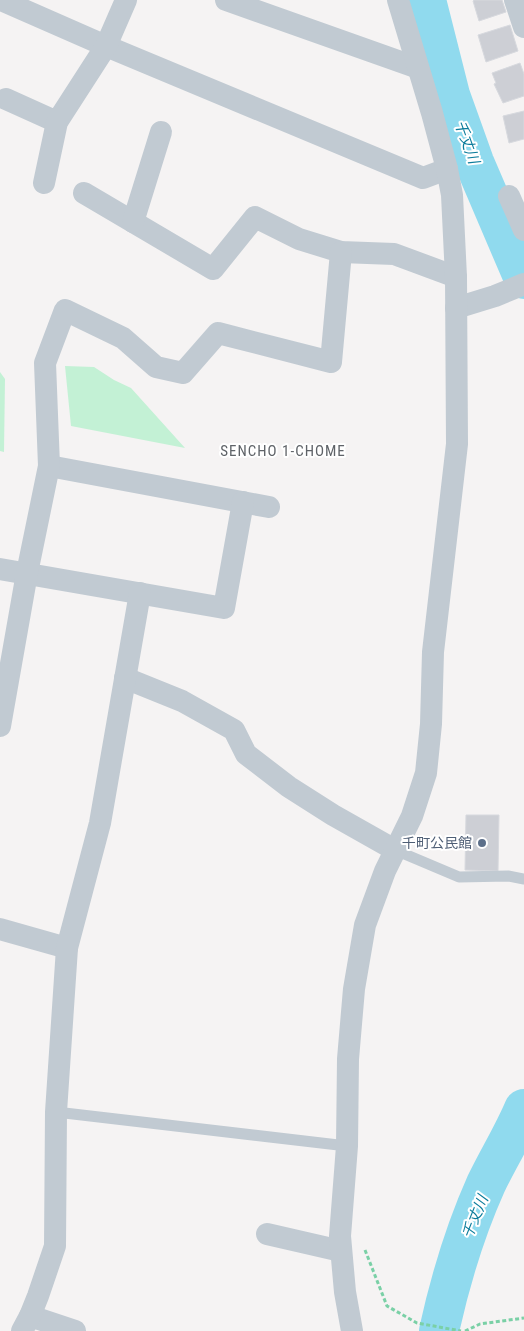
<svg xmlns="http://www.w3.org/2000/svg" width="524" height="1331" viewBox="0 0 524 1331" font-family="'Roboto Condensed','Noto Sans JP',sans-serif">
<rect width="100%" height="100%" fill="#f5f3f3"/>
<!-- green -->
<g fill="#c3f1d5">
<polygon points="65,366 94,367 114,380 131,388 185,448 71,426"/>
<polygon points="0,372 5,379 4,452 0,451"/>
</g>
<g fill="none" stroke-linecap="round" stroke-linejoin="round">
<!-- river -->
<g stroke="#90daee" stroke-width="40">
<polyline points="426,0 450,95 474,162 524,279"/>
<path d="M439 1331C450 1281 465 1231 486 1184 498 1159 513 1135 524 1109"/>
</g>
</g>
<!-- building -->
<g fill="#cdcfd5" stroke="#d7d9de">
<polygon points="474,0 502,0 506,12 479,21 473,1"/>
<polygon points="510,25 518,51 486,62 478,35"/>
<polygon points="520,63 524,74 524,96 503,103 494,84 496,83 492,73"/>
<polygon points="524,111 524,139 509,143 503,116"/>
<polygon points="466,815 499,815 498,871 465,870"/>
</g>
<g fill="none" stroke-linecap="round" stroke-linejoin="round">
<!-- path -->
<g stroke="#7ad0a6" stroke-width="3" stroke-dasharray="4 2.5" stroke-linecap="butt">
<polyline points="365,1250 387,1306 417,1323 461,1331"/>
<polyline points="465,1331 480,1324 524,1318"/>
</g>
<!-- service -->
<g stroke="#c1cad2" stroke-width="11">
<polyline points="395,850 459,877 508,876 524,879"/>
<polyline points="56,1112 347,1146"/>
</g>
<!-- minor -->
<g stroke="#c1cad2" stroke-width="22">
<polyline points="1,0 106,46 423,178 447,169"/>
<polyline points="226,0 418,68"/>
<polyline points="515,0 524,27"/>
<polyline points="6,99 57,122"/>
<polyline points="44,183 57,122 106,46 126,0"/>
<polyline points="84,193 213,269 255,217 299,239 341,252 394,254 456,277"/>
<polyline points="509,196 524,230"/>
<polyline points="133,222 161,132"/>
<polyline points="456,308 495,296 524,284"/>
<polyline points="49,466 269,507"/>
<polyline points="0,569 224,608 243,502"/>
<polyline points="125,678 182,701 234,730 246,754 289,787 333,815 395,850"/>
<polyline points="0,726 27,573 49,466 45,363 65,310 123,338 156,367 183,373 218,333 331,362 341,252"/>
<polyline points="0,929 67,948"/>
<polyline points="267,1234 341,1251"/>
<polyline points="30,1316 75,1331"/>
<polyline points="22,1331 30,1316 38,1296 55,1246 56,1112 67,948 100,823 140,593"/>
<polyline points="352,1331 345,1292 340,1236 347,1146 348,1059 354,989 365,925 385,871 412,816 426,773 431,724 433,652 457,444 456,277 452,195 447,169 432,113 398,0"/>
</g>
</g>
<!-- markers -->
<circle fill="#5c6f8a" stroke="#fff" stroke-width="2" cx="482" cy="843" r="5"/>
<g text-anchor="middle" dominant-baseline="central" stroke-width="4" stroke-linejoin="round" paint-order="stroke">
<!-- service labels -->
<g font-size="14" fill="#4e5e75" stroke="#fff" text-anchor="end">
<text x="472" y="843">千町公民館</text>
</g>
<!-- water labels -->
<g font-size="15" font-style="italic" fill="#0c7c9b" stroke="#fff">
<text transform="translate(467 142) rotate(70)">千丈川</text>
<text transform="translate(475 1217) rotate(-68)">千丈川</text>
</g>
<!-- neighbourhood labels -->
<g font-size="15" letter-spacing="1" fill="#5f6368" stroke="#fff">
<text x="283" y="451">SENCHO 1-CHOME</text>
</g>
</g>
</svg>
